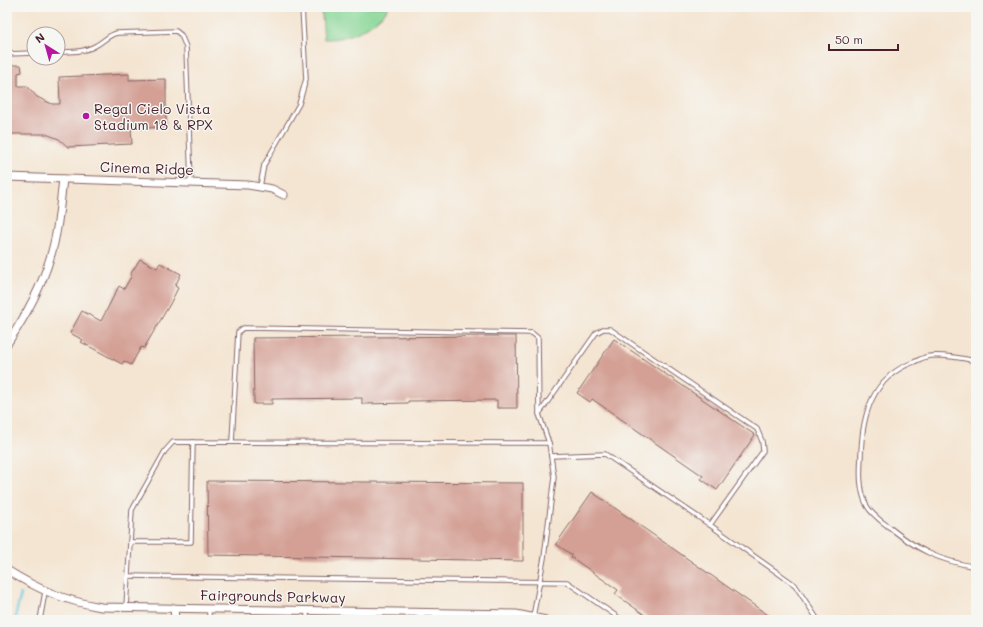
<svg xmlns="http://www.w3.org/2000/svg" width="983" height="627" viewBox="0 0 983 627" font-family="Mali,sans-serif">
<rect width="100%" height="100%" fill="#f6f6f2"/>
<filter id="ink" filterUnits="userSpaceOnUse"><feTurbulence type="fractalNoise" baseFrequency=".025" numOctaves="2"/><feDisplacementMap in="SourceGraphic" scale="8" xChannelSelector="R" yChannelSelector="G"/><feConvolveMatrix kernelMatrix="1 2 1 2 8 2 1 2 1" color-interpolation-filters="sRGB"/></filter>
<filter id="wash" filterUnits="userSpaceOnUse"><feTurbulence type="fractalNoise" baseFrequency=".012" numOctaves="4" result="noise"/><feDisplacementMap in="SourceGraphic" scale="16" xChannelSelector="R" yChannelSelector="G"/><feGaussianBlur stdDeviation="0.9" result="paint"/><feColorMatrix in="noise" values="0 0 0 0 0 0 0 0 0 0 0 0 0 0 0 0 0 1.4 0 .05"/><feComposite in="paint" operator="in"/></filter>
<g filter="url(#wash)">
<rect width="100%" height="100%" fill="#f4e5d2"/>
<!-- park -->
<path fill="#87d695" stroke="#687a60" d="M320 7H389C374 27 349 40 324 39L322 16Z"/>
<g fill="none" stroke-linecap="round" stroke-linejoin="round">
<!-- stream -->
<polyline stroke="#61c6de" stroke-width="2.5" points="16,620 16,613 21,594"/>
</g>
<g id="blocks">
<!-- building -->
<g fill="#d4a095">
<polygon points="7,65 21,65 22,72 18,73 18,86 27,86 37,97 52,104 60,104 59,77 129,74 129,80 166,79 166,127 131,129 132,144 68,147 59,139 46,134 7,134"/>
<polygon points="140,259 157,268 160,263 181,274 175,286 178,288 170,304 144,348 141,347 131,365 124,361 122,364 81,342 83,340 70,333 82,311 101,321 119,286 124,289 132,275 130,275"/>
<polygon points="489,336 516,336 517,408 497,408 497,400 408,401 408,403 362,404 362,398 272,399 272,404 254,404 253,338"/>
<polygon points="614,339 755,435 717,490 701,479 703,476 592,399 590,402 577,393"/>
<polygon points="207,481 523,483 523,561 208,555"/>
<polygon points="592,492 775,620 652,620 615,594 618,590 571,557 572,555 556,544"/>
</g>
</g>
</g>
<g filter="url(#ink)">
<use href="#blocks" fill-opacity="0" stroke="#866465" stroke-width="1"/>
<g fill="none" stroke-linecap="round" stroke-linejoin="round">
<!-- service casing -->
<g stroke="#866465" stroke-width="5.5">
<g id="service">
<path d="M58 52C71 52 84 52 95 46 103 42 108 35 117 33L176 31 181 35 186 47 191 182"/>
<polyline points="7,54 34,53"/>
<polyline points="260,187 264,165 299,104 306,79 302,7"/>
<path d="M976 361C961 358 946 355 931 356 925 356 919 360 914 362 872 377 862 415 861 455 860 472 859 490 867 506 872 515 881 521 889 527 919 551 938 560 976 567"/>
<polyline points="232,442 238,332 243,328 532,333 538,338 539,414"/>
<polyline points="549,443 539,414 596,333 603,329 610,329 757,429 762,441 763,451 710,525 795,585 818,620"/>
<polyline points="551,456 605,454 710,525"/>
<polyline points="130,542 191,542 193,442"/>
<polyline points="128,576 567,582 622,620"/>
<polyline points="126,607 132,510 165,451 173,442 549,443 554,477 544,558 533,617"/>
<polyline points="209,609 209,620"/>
<polyline points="439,612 439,620"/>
<polyline points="40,620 45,592"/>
<polyline points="307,620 307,610"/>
</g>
</g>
<!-- minor casing -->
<g stroke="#866465" stroke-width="9">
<g id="minor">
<polyline points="7,177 248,185 272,189 284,195"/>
<path d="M7 344C25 317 41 289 50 258 58 233 60 205 63 179"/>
<path d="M7 570C39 590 63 600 101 607L516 614 546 620"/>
<polyline points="174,608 175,620"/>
</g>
</g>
<!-- service -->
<use href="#service" stroke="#fff" stroke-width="3.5"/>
<!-- minor -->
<use href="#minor" stroke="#fff" stroke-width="7"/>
</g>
</g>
<!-- markers -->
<circle fill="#b5179e" stroke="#f6f6f2" stroke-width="1.5" cx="86" cy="116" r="4"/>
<g text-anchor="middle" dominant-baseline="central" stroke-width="3" stroke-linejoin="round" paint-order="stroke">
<!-- poi labels -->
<g font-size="14" fill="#4a1f2b" stroke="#f6f6f2" text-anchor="start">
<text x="94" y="108">Regal Cielo Vista<tspan x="94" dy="16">Stadium 18 &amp; RPX</tspan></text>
</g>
<!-- street labels -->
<g font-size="14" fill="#4a1f2b" stroke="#f6f6f2">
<text transform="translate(147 168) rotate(2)">Cinema Ridge</text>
<text transform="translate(273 596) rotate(1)">Fairgrounds Parkway</text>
</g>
</g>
<!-- margin -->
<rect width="983" height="627" fill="none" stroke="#f6f6f2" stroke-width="24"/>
<!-- north arrow -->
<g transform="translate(46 46) rotate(323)"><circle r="19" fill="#f6f6f2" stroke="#b1a0a2"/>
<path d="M0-3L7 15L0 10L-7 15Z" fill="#b5179e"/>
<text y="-6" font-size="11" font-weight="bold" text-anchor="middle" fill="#4a1f2b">N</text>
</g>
<!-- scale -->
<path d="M829 44v6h69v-6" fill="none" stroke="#4a1f2b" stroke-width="2"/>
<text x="835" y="44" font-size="12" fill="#4a1f2b" stroke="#f6f6f2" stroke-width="3" paint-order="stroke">50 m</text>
</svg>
